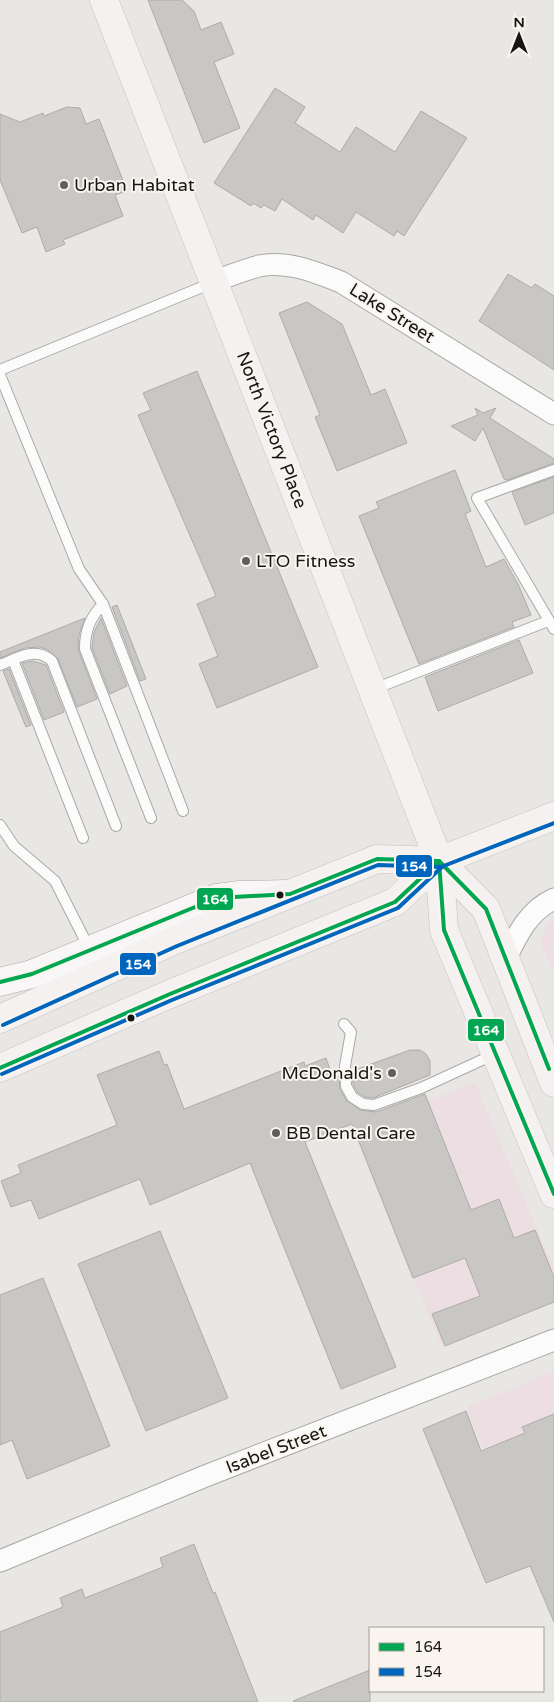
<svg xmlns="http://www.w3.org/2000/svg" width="554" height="1702" viewBox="0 0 554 1702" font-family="'Varela Round',sans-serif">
<rect width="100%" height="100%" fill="#e9e7e4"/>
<!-- commercial -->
<g fill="#ecdee3">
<polygon points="554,921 554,974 540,942 548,923"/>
<polygon points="475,1082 554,1268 554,1302 442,1347 353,1132"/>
<polygon points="554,1371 554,1623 466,1407"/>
</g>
<!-- building -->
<g fill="#c9c7c4" stroke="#aeaca9">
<polygon points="148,0 182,0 194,11 201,30 221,22 234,54 214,62 240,128 204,143"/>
<polygon points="275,88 305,107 295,123 340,152 356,127 395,152 421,111 467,138 404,236 397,231 394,236 356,212 343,233 316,215 313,220 282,199 275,211 264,205 261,208 253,203 251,206 214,183"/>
<polygon points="67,107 80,108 86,124 99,119 127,191 115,195 123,216 63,240 65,244 46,252 37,227 22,233 0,180 0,114 20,122 43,113 44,116"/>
<polygon points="508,274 532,288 535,284 554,296 554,370 479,321"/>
<polygon points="307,302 342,324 371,395 385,389 407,443 337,471 315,417 320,415 279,313"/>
<polygon points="197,371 318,667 217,708 199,664 218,656 197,604 216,596 138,415 151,410 143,393"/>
<polygon points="475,408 483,413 496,408 490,418 554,459 554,463 507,480 504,479 483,428 475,441 451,426 478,415"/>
<polygon points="455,470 471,511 465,514 486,567 504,559 518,584 531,615 512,622 514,627 419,664 359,516 379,508 376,502"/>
<polygon points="554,477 554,513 525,525 512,492"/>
<polygon points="117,605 146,679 140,681 112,607"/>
<polygon points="85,618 79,635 78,649 97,699 77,707 58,659 48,650 40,647 25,648 0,658 0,652"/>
<polygon points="101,618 127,686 110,694 92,648 94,632"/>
<polygon points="519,640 533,673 438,711 425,677"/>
<polygon points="33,661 46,665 64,712 44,720 22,663"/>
<polygon points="9,669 31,725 26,727 3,671"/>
<polygon points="410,1050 420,1050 426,1054 430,1061 430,1075 373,1098 365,1097 357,1092 353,1084 352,1071"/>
<polygon points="159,1051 164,1065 167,1064 184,1109 304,1062 305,1066 326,1058 333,1078 339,1076 340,1089 346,1100 360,1110 376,1112 425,1094 471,1210 499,1199 514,1238 535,1230 554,1277 554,1302 445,1346 432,1314 480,1296 465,1258 413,1278 352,1124 305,1142 396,1367 341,1389 250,1163 150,1205 140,1179 39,1219 31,1200 11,1207 1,1181 21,1173 18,1165 117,1125 97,1075"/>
<polygon points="160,1231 228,1398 146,1431 78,1264"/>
<polygon points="43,1278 110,1446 27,1479 12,1440 0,1445 0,1295"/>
<polygon points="466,1411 481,1451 525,1433 522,1427 554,1414 554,1622 530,1566 486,1583 423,1429"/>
<polygon points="194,1544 213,1593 215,1592 258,1702 0,1702 0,1632 63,1607 60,1598 82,1589 85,1598 163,1567 160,1558"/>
<polygon points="370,1670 370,1702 294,1702 293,1701"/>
</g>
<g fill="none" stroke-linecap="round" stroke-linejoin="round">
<!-- service casing -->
<g stroke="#aaa9a6" stroke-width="12">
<g id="service">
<polyline points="0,370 212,283"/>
<polyline points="0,375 79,569 103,604 183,811"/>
<polyline points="554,470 477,498 554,629"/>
<path d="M103 604C90 618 85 630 85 649L151 818"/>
<polyline points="13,660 83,838"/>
<path d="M0 665C18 658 35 646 52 661L116 826"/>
<polyline points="374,689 548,621"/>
<polyline points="0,825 14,846 55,881 89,948"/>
<polyline points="344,1024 351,1032 345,1066 346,1086 352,1097 363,1104 374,1105 421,1088 495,1054"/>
</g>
</g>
<!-- minor casing -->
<g stroke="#aaa9a6" stroke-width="23">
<g id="minor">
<path d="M215 281C229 276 244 270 259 266 287 260 315 272 341 282L554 414"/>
<path d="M506 958C517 935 529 910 554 899"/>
<polyline points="0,1561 203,1477 554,1340"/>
</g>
</g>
<!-- secondary casing -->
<g stroke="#aaa9a6" stroke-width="29">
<polyline id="secondary" points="0,982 32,974 217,898 240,895 290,894"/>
</g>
<!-- primary casing -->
<g stroke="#c4c3c2" stroke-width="29">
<g id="primary">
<polyline points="104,0 439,861 444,930 554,1194"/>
<polyline points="439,861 486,909 554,1083"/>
<polyline points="0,1019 175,940 377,859 439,861 554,816"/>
<polyline points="0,1068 170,994 395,902 439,861"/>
</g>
</g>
<!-- service -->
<use href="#service" stroke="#fcfbfb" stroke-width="10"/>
<!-- minor -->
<use href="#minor" stroke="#fcfbfb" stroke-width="21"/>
<!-- secondary -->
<use href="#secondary" stroke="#f8f6f6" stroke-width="28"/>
<!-- primary -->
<use href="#primary" stroke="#f5f1f1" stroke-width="28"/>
<!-- bus-1 casing -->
<g stroke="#f9f5ee" stroke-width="8">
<g id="bus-1">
<polyline points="439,861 444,930 554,1194"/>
<polyline points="439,861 486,909 549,1069"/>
<polyline points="0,982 32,974 217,898 290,894 377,859 439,861"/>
<polyline points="0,1068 170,994 395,902 439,861"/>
</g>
</g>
<!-- bus-2 casing -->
<g stroke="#f9f5ee" stroke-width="8">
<g id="bus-2">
<polyline points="3,1025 177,946 378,865 441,867 554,823"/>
<polyline points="2,1074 172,1000 398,908 443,866"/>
</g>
</g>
<!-- bus-1 -->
<use href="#bus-1" stroke="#00a651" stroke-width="4"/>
<!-- bus-2 -->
<use href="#bus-2" stroke="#0065bd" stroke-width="4"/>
</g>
<!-- markers -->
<g fill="#605f5d" stroke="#f9f5ee" stroke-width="2">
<circle cx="64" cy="185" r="5"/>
<circle cx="246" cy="561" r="5"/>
<circle cx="392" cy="1073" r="5"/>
<circle cx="276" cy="1133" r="5"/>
</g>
<g fill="#171614" stroke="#f9f5ee" stroke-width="2">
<circle cx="280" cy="895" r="4.5"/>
<circle cx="131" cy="1018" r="4.5"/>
</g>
<g text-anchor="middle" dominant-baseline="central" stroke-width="4" stroke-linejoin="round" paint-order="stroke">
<!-- poi labels -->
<g font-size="18" fill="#171614" stroke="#f9f5ee" text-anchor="start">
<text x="74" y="185">Urban Habitat</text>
<text x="256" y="561">LTO Fitness</text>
<text x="382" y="1073" text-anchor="end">McDonald's</text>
<text x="286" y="1133">BB Dental Care</text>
</g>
<!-- street labels -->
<g font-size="18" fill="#171614" stroke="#f9f5ee">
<text transform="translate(392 313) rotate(32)">Lake Street</text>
<text transform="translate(272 430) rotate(69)">North Victory Place</text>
<text transform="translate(276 1449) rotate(-21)">Isabel Street</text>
</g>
</g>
<g stroke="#f9f5ee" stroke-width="2">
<rect x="395" y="854" width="38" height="24" rx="5" fill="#0065bd"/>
<rect x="196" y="887" width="38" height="24" rx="5" fill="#00a651"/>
<rect x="119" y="952" width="38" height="24" rx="5" fill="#0065bd"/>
<rect x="467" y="1018" width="38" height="24" rx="5" fill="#00a651"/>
</g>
<g font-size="14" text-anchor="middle" font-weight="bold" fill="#fff">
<text x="414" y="871">154</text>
<text x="215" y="904">164</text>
<text x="138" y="969">154</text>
<text x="486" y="1035">164</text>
</g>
<!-- legend -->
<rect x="369" y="1627" width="175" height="65" fill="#f9f5ee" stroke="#9f9c97"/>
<rect x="379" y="1643" width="25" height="8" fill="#00a651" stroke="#9f9c97"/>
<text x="414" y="1652" font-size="15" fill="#171614">164</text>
<rect x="379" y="1668" width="25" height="8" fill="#0065bd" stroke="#9f9c97"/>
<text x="414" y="1677" font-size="15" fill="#171614">154</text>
<!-- north arrow -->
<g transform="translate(519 35)" stroke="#f9f5ee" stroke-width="4" paint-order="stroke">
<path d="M0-4L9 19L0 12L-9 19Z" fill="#171614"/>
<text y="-8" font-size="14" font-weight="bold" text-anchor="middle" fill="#171614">N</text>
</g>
</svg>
